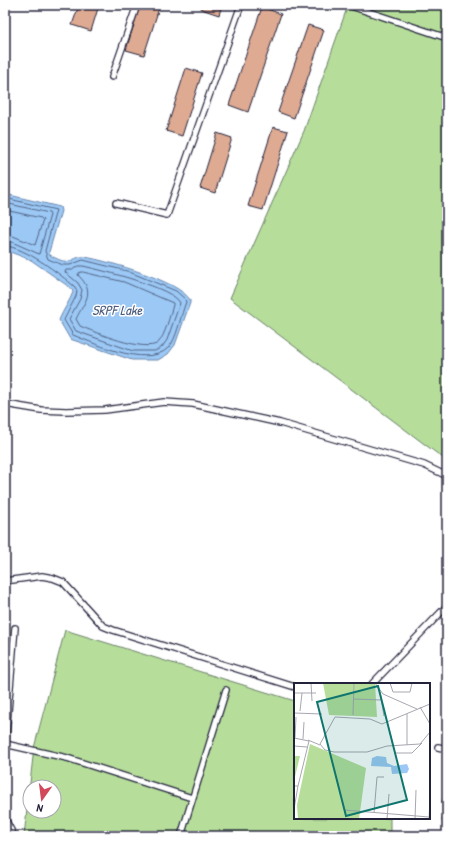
<svg xmlns="http://www.w3.org/2000/svg" width="452" height="841" viewBox="0 0 452 841" font-family="'Patrick Hand',sans-serif">
<rect width="100%" height="100%" fill="#fff"/>
<filter id="ink" filterUnits="userSpaceOnUse"><feTurbulence type="fractalNoise" baseFrequency=".025" numOctaves="2"/><feDisplacementMap in="SourceGraphic" scale="8" xChannelSelector="R" yChannelSelector="G"/><feConvolveMatrix kernelMatrix="1 2 1 2 8 2 1 2 1" color-interpolation-filters="sRGB"/></filter>
<g filter="url(#ink)">
<!-- green -->
<g fill="#b6de9a" stroke="#6c806a" fill-rule="evenodd">
<polygon points="348,5 447,5 447,461 230,298 304,131"/>
<path d="M65 630 295 701V818H390V836H24L34 748ZM30 787H54V811H30Z"/>
</g>
<!-- water -->
<path fill="#9bc8f5" stroke="#6b86ab" d="M5 194 60 207 61 211 49 252 50 255C55 258 64 263 70 261 75 259 79 256 85 257 107 261 180 281 190 300V303L175 345 168 354 158 360H132L70 339 59 320C63 310 70 301 73 292L72 289 31 260 5 250Z"/>
<g fill="none" stroke-linecap="round" stroke-linejoin="round">
<!-- shore -->
<g stroke="#526485" stroke-width="1">
<path d="M5 198 56 210 45 251 48 259 63 265H70L83 260 127 271 176 291 185 299 186 302C181 315 178 332 172 343 155 372 96 344 73 335L64 320 76 296 77 291 75 287C60 274 25 247 5 246"/>
<polyline points="5,203 49,213 50,215 39,254 12,242 5,241"/>
<polyline points="5,210 41,218 43,220 35,245 13,236 5,235"/>
<path d="M78 266H83C101 270 174 288 180 303L167 340 162 347 155 351H133L76 331 69 319 80 299 82 290 78 283 65 272 66 270H72Z"/>
<path d="M83 272 124 282 173 303V305C170 315 165 336 158 343 145 353 94 332 80 326L76 319C85 300 96 293 78 275L79 273Z"/>
</g>
</g>
<!-- building -->
<g fill="#deaa92" stroke="#22223b">
<polygon points="79,5 99,5 91,31 72,25"/>
<polygon points="140,5 160,5 144,55 126,50"/>
<polygon points="202,5 222,5 219,15 201,9"/>
<polygon points="262,7 281,14 248,112 229,105"/>
<polygon points="308,25 324,30 294,118 278,112"/>
<polygon points="186,68 202,73 182,136 166,131"/>
<polygon points="273,127 288,131 263,210 248,206"/>
<polygon points="217,133 232,138 215,193 200,188"/>
<polygon points="447,786 447,804 442,802"/>
<polygon points="447,807 447,822 442,821"/>
</g>
<g fill="none" stroke-linecap="round" stroke-linejoin="round">
<!-- lane casing -->
<g stroke="#22223b" stroke-width="8">
<g id="lane">
<polyline points="348,5 447,38"/>
<polyline points="112,77 137,5"/>
<polyline points="116,203 167,215 241,5"/>
<polyline points="5,404 41,410 66,411 105,410 164,402 193,404 280,423 424,465 447,476"/>
<polyline points="5,581 42,576 53,578 63,582 103,626 113,630 295,687"/>
<polyline points="372,684 447,606"/>
<polyline points="5,744 67,758 192,798"/>
<polyline points="5,747 15,628"/>
<polyline points="438,747 447,749"/>
<polyline points="5,819 14,836"/>
<polyline points="181,836 226,690"/>
</g>
</g>
<!-- lane -->
<use href="#lane" stroke="#fff" stroke-width="5.5"/>
</g>
</g>
<g text-anchor="middle" dominant-baseline="central" stroke-width="3" stroke-linejoin="round" paint-order="stroke">
<!-- water labels -->
<g font-size="14" font-style="italic" fill="#4c5c7c" stroke="#fff">
<text x="117" y="309">SRPF Lake</text>
</g>
</g>
<!-- overview -->
<g transform="translate(294 683)">
<rect width="136" height="136" fill="#fff"/>
<path d="M29 0H81L83 34 35 32ZM16 61 72 85 65 136H4L3 122ZM0 73H6L0 98Z" fill="#b6de9a"/>
<path d="M83 73 92 74 93 80 100 83 113 81 115 86 113 90 98 91 97 84 77 83 78 75Z" fill="#9bc8f5"/>
<path fill="none" stroke="#a7a7b1" stroke-width="1" d="M17 0 18 18M81 0 89 11 123 26M96 0 99 9H116L118 0M86 9 90 33M0 10H22M60 16 87 17M136 21 88 41 76 36 41 34 26 61 31 67 40 69H73L93 63 126 61 136 49M126 24 136 41M6 28 8 10M0 30 28 31M59 32 60 0M0 55 15 58 4 103M1 55 2 34M9 56 10 39M14 57 26 62M113 62V31M0 63 13 64M102 70H118L128 60M0 103H4L0 126M50 127 135 134M80 130 83 94H90M93 136 95 111M121 136 122 107M135 136 136 114"/>
<path fill="#0f766e" fill-opacity="0.15" stroke="#0f766e" stroke-width="2" d="M84 3 113 117 52 133 23 19Z"/>
<rect width="136" height="136" fill="none" stroke="#22223b" stroke-width="2"/>
</g>
<!-- margin -->
<rect width="452" height="841" fill="none" stroke="#fff" stroke-width="20"/>
<rect x="10" y="10" width="432" height="821" fill="none" stroke="#22223b" stroke-width="1.5" filter="url(#ink)"/>
<!-- north arrow -->
<g transform="translate(42 799) rotate(194)"><circle r="19" fill="#ffffff" stroke="#a7a7b1"/>
<path d="M0-3L7 15L0 10L-7 15Z" fill="#d1495b"/>
<text y="-6" font-size="11" font-weight="bold" text-anchor="middle" fill="#22223b">N</text>
</g>
</svg>
